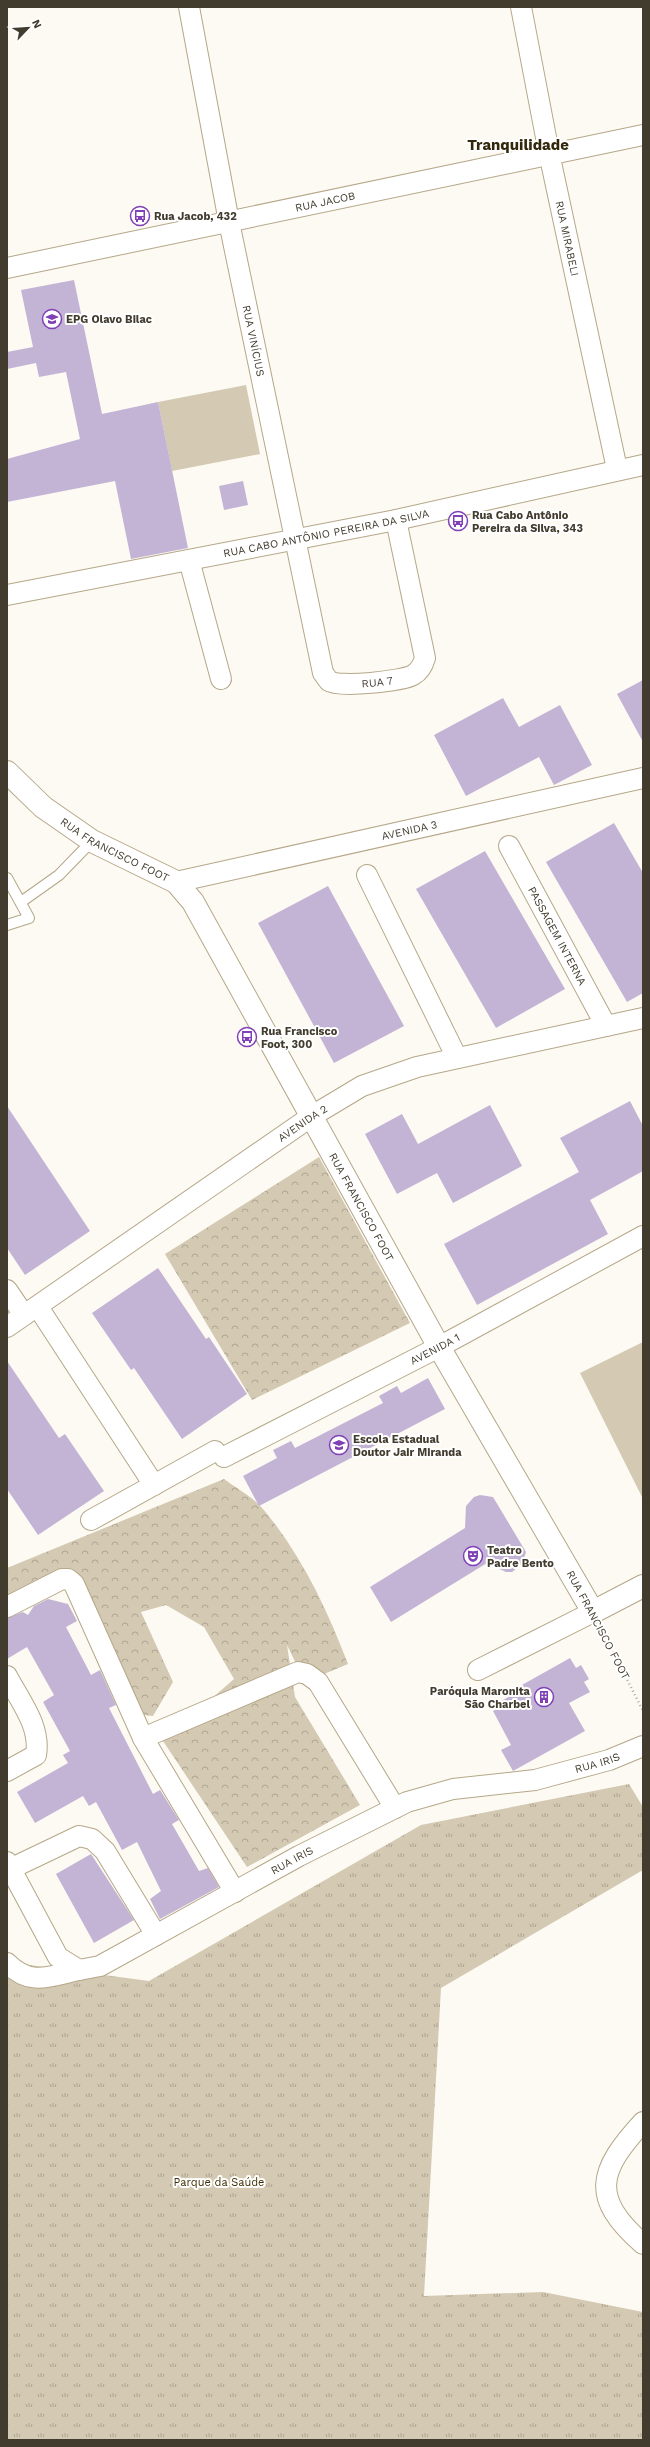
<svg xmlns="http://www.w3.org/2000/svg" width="650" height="2447" viewBox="0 0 650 2447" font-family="'Work Sans',sans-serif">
<defs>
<pattern id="forest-crowns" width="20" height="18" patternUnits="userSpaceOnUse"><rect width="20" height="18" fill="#d4c9b2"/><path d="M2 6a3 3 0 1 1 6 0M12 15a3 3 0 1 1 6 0" fill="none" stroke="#aea491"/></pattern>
<pattern id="park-tufts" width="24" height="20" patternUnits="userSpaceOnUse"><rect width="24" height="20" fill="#d4c9b2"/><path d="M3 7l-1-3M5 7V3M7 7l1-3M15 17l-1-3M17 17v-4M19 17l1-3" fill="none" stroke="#aea491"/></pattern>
</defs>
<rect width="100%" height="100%" fill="#fdfaf3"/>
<!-- forest -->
<g fill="url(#forest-crowns)">
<polygon points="319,1157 410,1323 252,1400 165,1254"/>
<path d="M224 1479C236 1488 253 1497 263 1509 301 1554 327 1609 348 1664L305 1682 287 1645 295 1697 360 1805 247 1867 163 1741 234 1679 204 1627 166 1605 141 1612 173 1682 153 1716 144 1715 71 1585 7 1615V1568Z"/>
</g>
<!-- park -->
<polygon fill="url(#park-tufts)" points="629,1784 643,1807 643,1870 441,1988 424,2296 543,2292 643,2312 643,2440 7,2440 7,1962 149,1981 421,1825"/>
<!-- pitch -->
<g fill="#d4c9b2">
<polygon points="246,385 260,454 172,471 158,402"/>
<polygon points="643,1342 643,1499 580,1373"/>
</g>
<!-- building -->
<g fill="#c3b4d6">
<polygon points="74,280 102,414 158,402 188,548 131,559 115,481 7,502 7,459 80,439 66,372 39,377 36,363 7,369 7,352 33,347 21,290"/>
<polygon points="243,481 248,505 224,510 219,486"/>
<polygon points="643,680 643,742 617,694"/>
<polygon points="503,698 519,727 560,705 592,765 554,785 539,757 466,796 434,735"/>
<polygon points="614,823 643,873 643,993 627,1002 546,862"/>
<polygon points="485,851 565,989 496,1028 416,889"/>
<polygon points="328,886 404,1026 334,1063 258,923"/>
<polygon points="630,1101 643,1126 643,1171 590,1200 608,1234 477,1305 444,1244 579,1172 560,1138"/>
<polygon points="490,1105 522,1166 453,1203 437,1173 397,1194 365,1134 402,1114 418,1144"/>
<polygon points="7,1106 90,1231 25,1275 7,1248"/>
<polygon points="158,1268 206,1339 209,1337 247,1394 182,1439 134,1368 131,1370 92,1313"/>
<polygon points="7,1361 59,1438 65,1434 104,1491 38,1535 7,1489"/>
<polygon points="428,1378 445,1409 259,1506 243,1476 277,1458 273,1450 291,1441 295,1448 383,1403 379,1396 397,1386 401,1393"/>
<polygon points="480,1495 493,1497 526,1552 522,1564 512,1572 506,1572 487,1563 391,1622 370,1587 465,1528 466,1506 474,1497"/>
<polygon points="48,1599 68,1604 77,1621 66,1627 91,1675 100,1670 116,1705 109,1708 153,1794 160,1790 179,1820 172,1824 199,1871 208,1868 219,1887 160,1919 150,1899 161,1891 137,1842 122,1850 96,1802 89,1806 83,1796 35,1823 17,1792 68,1763 63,1755 70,1751 43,1702 54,1695 27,1647 7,1659 7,1618 23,1612 28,1615 34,1606"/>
<polygon points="570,1658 576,1668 581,1665 589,1679 584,1682 590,1692 569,1703 585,1731 513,1771 501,1750 511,1745 493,1711 502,1706 500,1702 515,1693 513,1690"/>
<polygon points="91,1854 134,1920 94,1943 56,1874"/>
</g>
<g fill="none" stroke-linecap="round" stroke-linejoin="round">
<!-- service casing -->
<g stroke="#b5a788" stroke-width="12">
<g id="service">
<polyline points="7,878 29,918 7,925"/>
<polyline points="21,902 59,875 92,841"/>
</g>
</g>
<!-- minor casing -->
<g stroke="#b5a788" stroke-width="22">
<g id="minor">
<path id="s1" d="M189 7 229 222 323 673C325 675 327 679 329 681 339 688 403 681 413 675 420 671 423 665 425 658L396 520"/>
<path id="s2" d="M521 7 549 153 617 469"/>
<path id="s3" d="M7 268 643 135"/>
<polyline points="189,560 221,679"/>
<path id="s4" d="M7 595 396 520 643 465"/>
<path id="s5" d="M509 846 606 1026"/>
<polyline points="367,875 457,1058"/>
<path id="s6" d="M176 882 643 778"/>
<polyline points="7,1290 24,1315"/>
<polyline points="38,1307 154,1485"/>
<path id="s7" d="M7 1327 312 1116 362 1086 417 1067 643 1018"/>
<path id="s8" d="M224 1457 439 1347 643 1236"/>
<polyline points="91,1520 215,1451"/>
<polyline points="7,1607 62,1579 68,1579 74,1584 143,1738 235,1892"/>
<polyline points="478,1670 593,1612"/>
<path d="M7 1676C20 1701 41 1726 36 1755L7 1771"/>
<polyline points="143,1738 298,1672 307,1674 318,1682 395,1808"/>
<path id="s9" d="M7 1862 58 1957 79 1970 100 1966 299 1856 407 1802 453 1789 535 1780 609 1760 643 1746"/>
<polyline points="10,1869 79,1836 92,1839 105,1851 156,1935"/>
<path d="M7 1963C31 1987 50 1976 79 1970"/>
<path d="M643 2122C599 2170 589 2197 643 2244"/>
</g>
</g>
<!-- tertiary casing -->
<g stroke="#b5a788" stroke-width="24">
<g id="tertiary">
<path id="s10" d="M7 772 43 807 92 841 176 882 193 902 439 1347 593 1612 643 1586"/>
</g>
</g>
<!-- path -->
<polyline stroke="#b0aca2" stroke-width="2.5" stroke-dasharray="1 3" stroke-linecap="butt" points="602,1630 643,1711"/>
<!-- service -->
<use href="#service" stroke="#fff" stroke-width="10"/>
<!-- minor -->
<use href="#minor" stroke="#fff" stroke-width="20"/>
<!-- tertiary -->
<use href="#tertiary" stroke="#fff" stroke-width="22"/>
</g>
<!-- icons -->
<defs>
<g id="bus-ring" transform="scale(1)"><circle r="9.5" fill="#fff" stroke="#8041b6" stroke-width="1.5"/><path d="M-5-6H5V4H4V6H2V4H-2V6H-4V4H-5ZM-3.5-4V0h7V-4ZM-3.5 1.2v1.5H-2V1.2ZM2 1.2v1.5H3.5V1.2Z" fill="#8041b6"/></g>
<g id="school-ring" transform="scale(1)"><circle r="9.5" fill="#fff" stroke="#8041b6" stroke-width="1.5"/><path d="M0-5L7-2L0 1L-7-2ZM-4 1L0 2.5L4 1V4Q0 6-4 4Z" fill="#8041b6"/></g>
<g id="theatre-ring" transform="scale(1)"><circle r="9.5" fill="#fff" stroke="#8041b6" stroke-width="1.5"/><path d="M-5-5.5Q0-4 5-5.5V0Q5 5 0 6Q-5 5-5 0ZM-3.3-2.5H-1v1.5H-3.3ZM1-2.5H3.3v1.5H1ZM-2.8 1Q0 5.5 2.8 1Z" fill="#8041b6"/></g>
<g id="building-ring" transform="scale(1)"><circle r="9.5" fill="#fff" stroke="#8041b6" stroke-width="1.5"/><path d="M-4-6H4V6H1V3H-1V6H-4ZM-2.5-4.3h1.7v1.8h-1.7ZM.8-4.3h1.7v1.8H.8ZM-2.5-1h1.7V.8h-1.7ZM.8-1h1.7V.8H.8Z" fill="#8041b6"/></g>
</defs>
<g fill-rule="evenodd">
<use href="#bus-ring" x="140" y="216"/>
<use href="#school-ring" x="52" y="319"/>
<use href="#bus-ring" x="458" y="521"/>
<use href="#bus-ring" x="247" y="1037"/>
<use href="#school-ring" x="339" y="1445"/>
<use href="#theatre-ring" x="473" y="1556"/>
<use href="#building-ring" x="544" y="1697"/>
</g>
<g text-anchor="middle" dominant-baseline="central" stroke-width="4" stroke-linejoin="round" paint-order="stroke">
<!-- street labels -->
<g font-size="11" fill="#423c2f" stroke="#fff">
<text stroke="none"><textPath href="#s3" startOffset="325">RUA JACOB</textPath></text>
<text stroke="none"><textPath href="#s2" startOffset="236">RUA MIRABELI</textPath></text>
<text stroke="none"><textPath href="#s1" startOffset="340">RUA VINÍCIUS</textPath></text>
<text stroke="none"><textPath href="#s4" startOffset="325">RUA CABO ANTÔNIO PEREIRA DA SILVA</textPath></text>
<text stroke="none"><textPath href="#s1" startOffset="738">RUA 7</textPath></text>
<text stroke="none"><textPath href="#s6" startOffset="239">AVENIDA 3</textPath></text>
<text stroke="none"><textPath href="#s10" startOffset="134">RUA FRANCISCO FOOT</textPath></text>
<text stroke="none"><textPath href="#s5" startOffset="102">PASSAGEM INTERNA</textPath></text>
<text stroke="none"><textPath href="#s7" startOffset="359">AVENIDA 2</textPath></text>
<text stroke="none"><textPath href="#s10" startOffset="578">RUA FRANCISCO FOOT</textPath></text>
<text stroke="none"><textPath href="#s8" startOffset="237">AVENIDA 1</textPath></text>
<text transform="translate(598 1625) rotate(62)">RUA FRANCISCO FOOT</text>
<text stroke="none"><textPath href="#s9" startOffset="697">RUA IRIS</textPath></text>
<text stroke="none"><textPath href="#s9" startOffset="373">RUA IRIS</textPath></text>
</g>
<!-- poi labels -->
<g font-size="11" font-weight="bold" fill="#423c2f" stroke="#fff" text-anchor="start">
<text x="154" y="216">Rua Jacob, 432</text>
<text x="66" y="319">EPG Olavo Bilac</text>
<text x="472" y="515">Rua Cabo Antônio<tspan x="472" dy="13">Pereira da Silva, 343</tspan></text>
<text x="261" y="1031">Rua Francisco<tspan x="261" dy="13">Foot, 300</tspan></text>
<text x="353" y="1439">Escola Estadual<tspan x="353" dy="13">Doutor Jair Miranda</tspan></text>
<text x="487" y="1550">Teatro<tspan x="487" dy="13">Padre Bento</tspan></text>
<text x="530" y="1691" text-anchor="end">Paróquia Maronita<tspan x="530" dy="13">São Charbel</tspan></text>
</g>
<!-- park labels -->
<g font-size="11" fill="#402f02" stroke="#fff">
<text x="219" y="2182">Parque da Saúde</text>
</g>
<!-- district labels -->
<g font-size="15" font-weight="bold" fill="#33280c" stroke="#fff">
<text x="518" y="145">Tranquilidade</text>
</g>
</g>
<!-- border -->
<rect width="650" height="2447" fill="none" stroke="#423c2f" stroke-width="16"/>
<!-- north arrow -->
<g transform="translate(28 28) rotate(65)" stroke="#ffffff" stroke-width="3" paint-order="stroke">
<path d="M0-3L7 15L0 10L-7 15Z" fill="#423c2f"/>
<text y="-6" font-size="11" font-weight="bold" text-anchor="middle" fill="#423c2f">N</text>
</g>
</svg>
